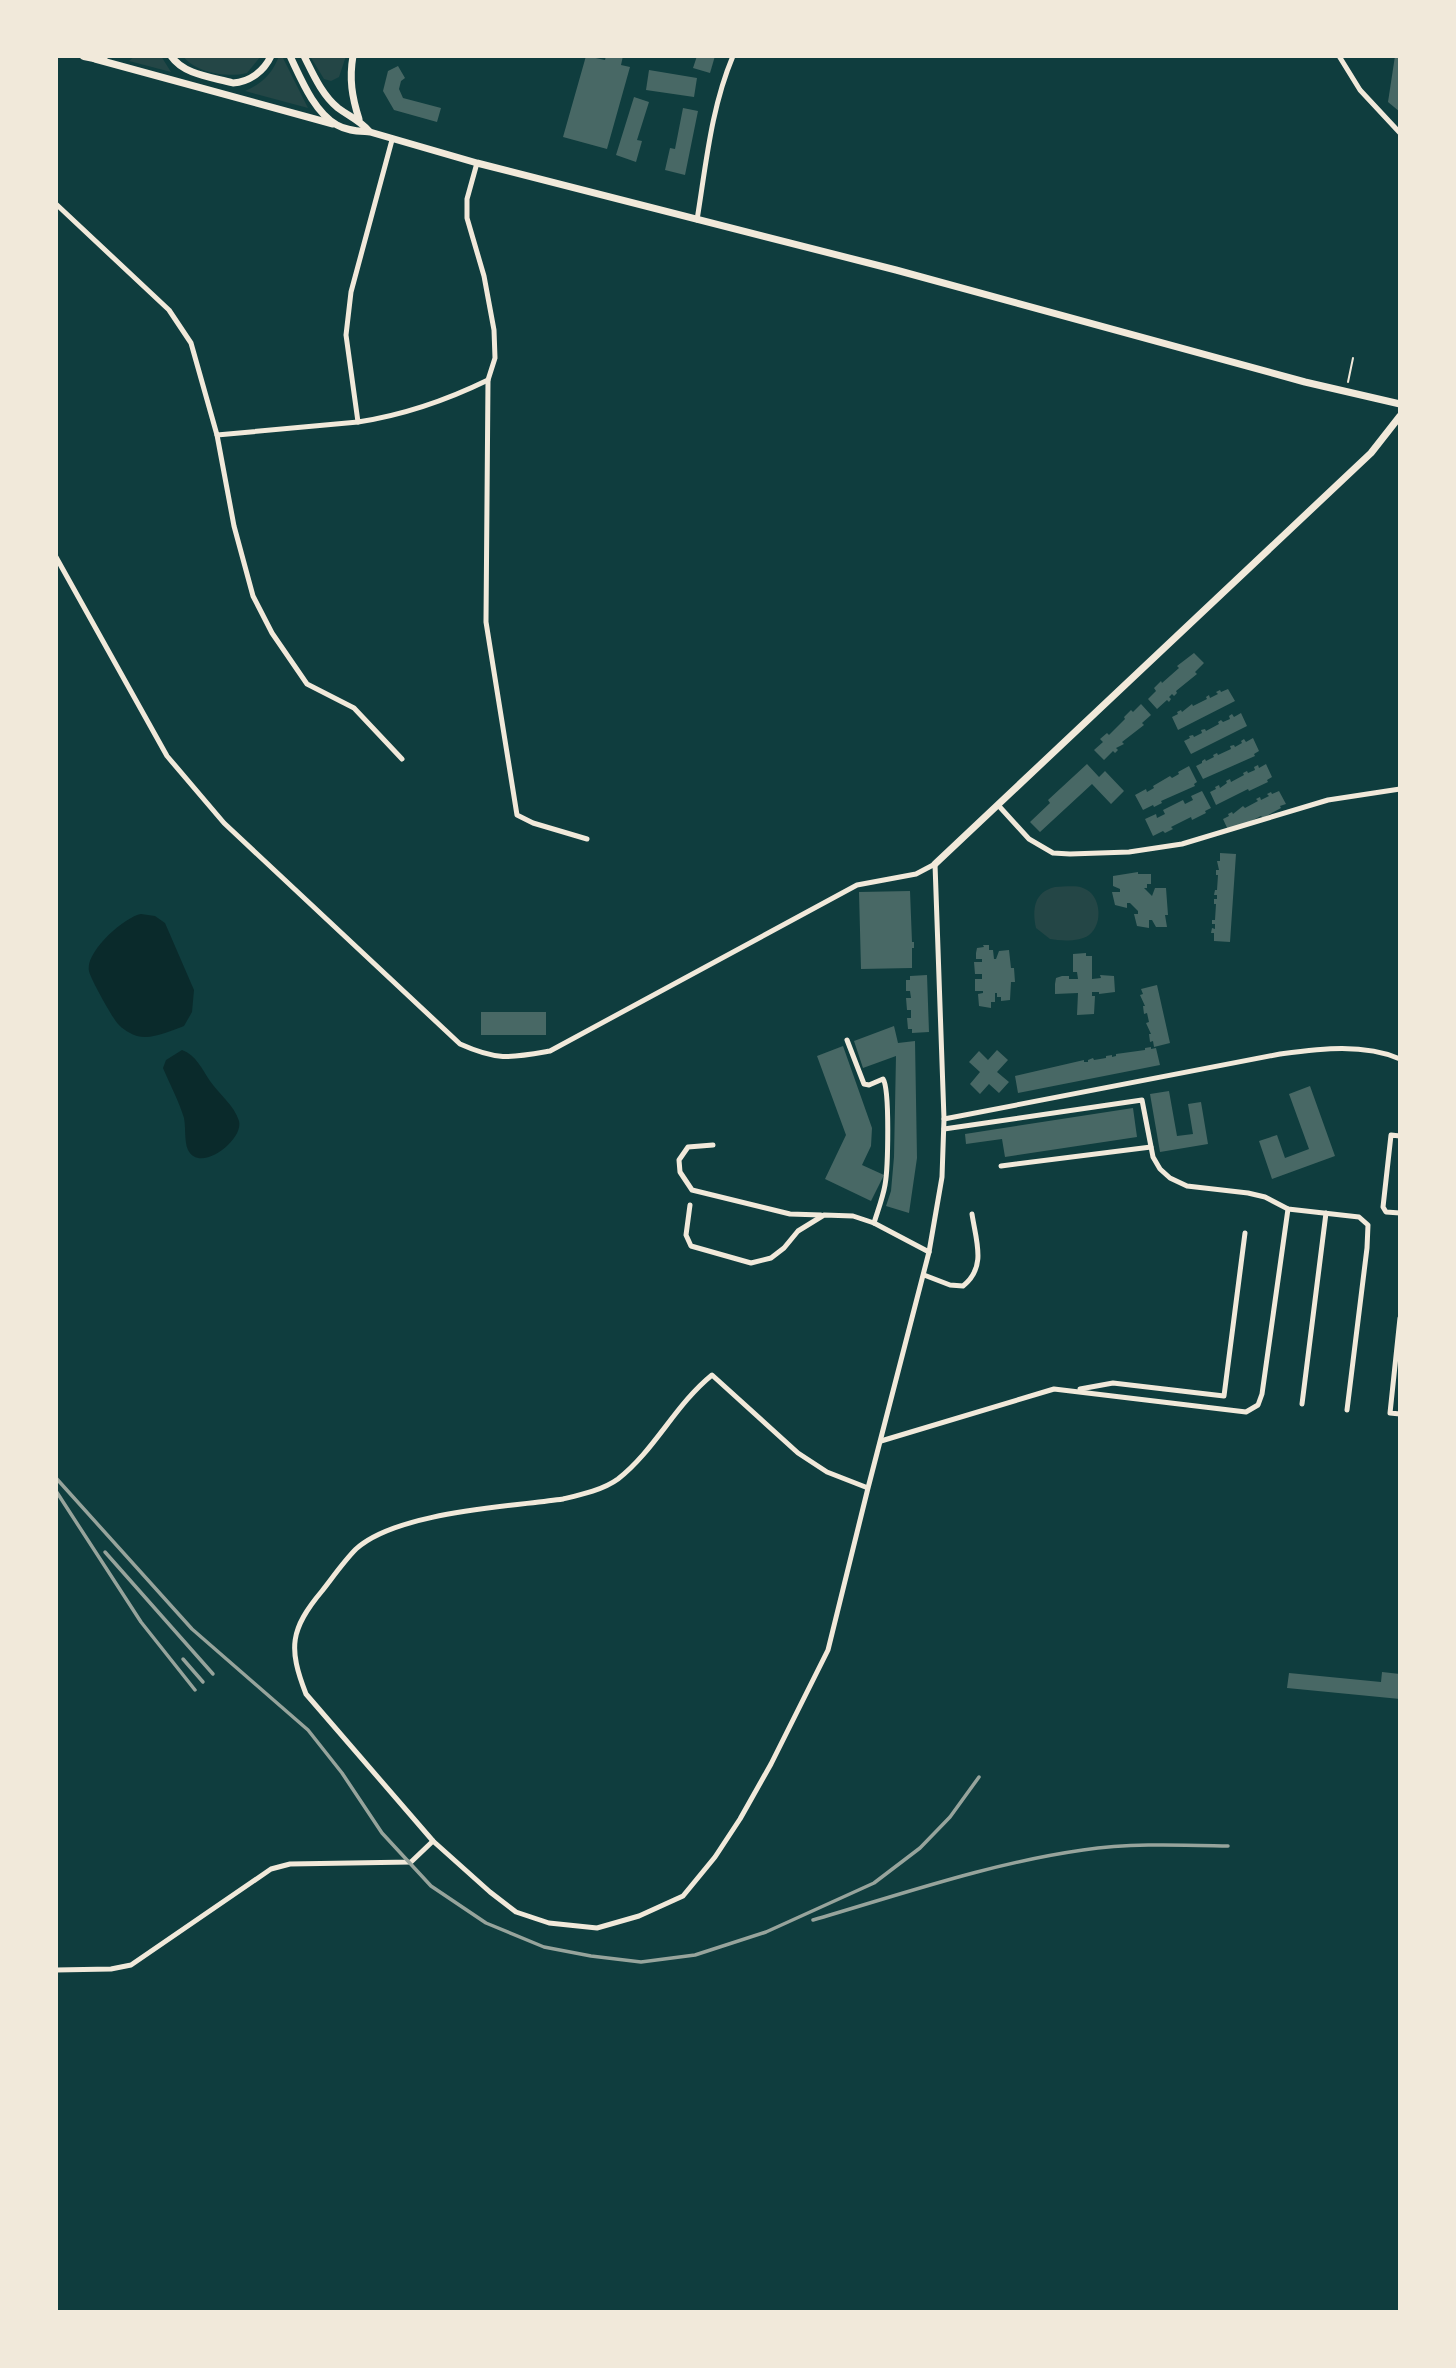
<svg xmlns="http://www.w3.org/2000/svg" width="1456" height="2368" viewBox="0 0 1456 2368" font-family="'DejaVu Sans',sans-serif">
<rect width="100%" height="100%" fill="#0f3d3e"/>
<!-- green -->
<g fill="#244646">
<polygon points="135,56 161,56 171,72 129,61"/>
<path d="M183 56H261L247 73C228 78 195 73 183 56Z"/>
<path d="M279 56H282L308 108 245 91C263 83 272 74 279 56Z"/>
<polygon points="310,56 346,56 339,77 331,81 324,79"/>
<path d="M1055 887C1064 887 1075 885 1083 888 1101 894 1104 924 1089 935 1080 942 1061 941 1050 939L1036 928C1032 909 1034 892 1055 887Z"/>
</g>
<!-- water -->
<g fill="#0a2a2b">
<path d="M141 914 155 916 165 923 194 990 192 1012 184 1026C170 1031 152 1040 137 1036 132 1035 121 1028 118 1024 113 1019 90 978 89 971 85 952 124 917 141 914Z"/>
<path d="M182 1050C196 1055 202 1069 210 1081 219 1094 234 1105 239 1121 244 1140 200 1174 188 1150 184 1141 186 1128 184 1118 179 1101 170 1085 163 1068L166 1060Z"/>
</g>
<!-- building -->
<g fill="#486865">
<polygon points="586,56 605,60 606,56 623,56 621,65 630,67 607,149 563,137"/>
<polygon points="697,56 715,56 710,73 693,68"/>
<polygon points="1395,56 1400,56 1400,112 1388,102"/>
<polygon points="398,66 405,78 401,81 399,89 403,98 441,108 437,122 394,110 383,91 388,71"/>
<polygon points="649,70 697,78 694,97 646,90"/>
<polygon points="634,97 649,102 637,140 642,141 636,162 616,155"/>
<polygon points="683,108 698,111 685,175 665,170 670,148 675,149"/>
<polygon points="1194,653 1204,663 1195,672 1197,674 1176,691 1177,693 1174,696 1172,694 1169,697 1171,699 1169,702 1167,700 1157,709 1148,699 1156,691 1154,688 1161,681 1162,683 1179,668 1177,666"/>
<polygon points="1228,689 1235,701 1178,730 1172,717 1178,714 1177,712 1181,710 1182,712 1192,704 1193,706 1207,699 1206,697 1209,695 1210,698 1218,694 1216,692 1220,690 1221,692"/>
<polygon points="1141,704 1151,715 1142,723 1144,725 1122,742 1124,744 1116,748 1118,750 1115,753 1113,751 1104,760 1094,750 1103,742 1100,739 1107,733 1109,735 1125,719 1124,717 1131,710 1133,712"/>
<polygon points="1241,713 1247,726 1191,754 1184,741 1190,738 1189,736 1193,735 1194,737 1202,733 1201,730 1205,729 1206,731 1219,724 1218,722 1221,720 1223,722 1230,719 1229,716 1232,714 1234,717"/>
<polygon points="1253,738 1259,751 1254,754 1255,756 1203,779 1196,766 1202,763 1202,761 1205,759 1206,761 1214,757 1213,755 1217,753 1218,755 1231,749 1230,746 1234,745 1235,747 1242,743 1241,741 1244,739 1246,742"/>
<polygon points="1087,764 1099,777 1105,771 1124,791 1111,804 1092,784 1040,832 1030,822 1050,803 1048,800"/>
<polygon points="1266,764 1272,777 1267,780 1268,782 1249,791 1248,789 1216,805 1210,792 1216,789 1215,787 1219,785 1220,788 1227,783 1226,781 1230,779 1231,782 1244,775 1243,773 1247,771 1248,773 1255,770 1254,767 1258,765 1259,768"/>
<polygon points="1189,766 1197,782 1194,784 1195,786 1161,801 1162,803 1154,807 1153,805 1143,810 1135,795 1146,789 1147,792 1154,788 1153,786 1170,776 1172,778 1179,774 1178,772"/>
<polygon points="1202,791 1211,808 1205,811 1206,813 1192,820 1191,817 1171,827 1173,829 1165,833 1163,831 1153,836 1145,819 1156,814 1157,818 1165,814 1163,810 1183,800 1185,804 1193,800 1191,796"/>
<polygon points="1279,791 1286,804 1280,806 1281,808 1263,818 1261,816 1229,832 1223,819 1229,816 1228,814 1232,812 1233,814 1243,806 1245,808 1258,801 1256,799 1260,797 1261,800 1269,796 1267,794 1271,792 1272,794"/>
<polygon points="1220,853 1236,854 1230,942 1214,941 1214,933 1211,933 1212,928 1215,929 1215,924 1212,924 1212,920 1215,920 1216,904 1214,904 1214,899 1217,899 1217,895 1214,895 1215,890 1217,890 1218,875 1216,875 1216,870 1219,870 1217,861 1220,861"/>
<polygon points="1138,872 1138,874 1151,874 1151,884 1147,884 1147,888 1144,888 1152,896 1155,888 1166,888 1168,915 1165,915 1167,927 1156,927 1152,920 1149,920 1149,928 1137,926 1134,914 1138,914 1138,911 1130,903 1127,903 1127,908 1115,905 1112,892 1120,892 1120,889 1113,886 1113,876"/>
<polygon points="910,891 912,942 914,942 914,948 912,948 912,968 861,969 859,892"/>
<polygon points="983,945 989,945 989,950 993,950 994,959 996,959 999,951 1009,950 1011,968 1014,968 1015,982 1011,982 1010,1000 1001,1001 1001,997 997,997 997,993 995,993 995,1002 991,1002 991,1008 979,1006 978,994 983,993 983,991 975,991 975,979 982,979 982,974 975,974 974,962 982,962 982,959 976,959 976,953 977,948 984,947"/>
<polygon points="1086,953 1086,956 1092,956 1092,979 1101,978 1100,975 1114,976 1115,992 1099,994 1099,992 1092,992 1092,996 1095,996 1094,1014 1077,1015 1078,993 1055,994 1055,984 1056,978 1062,976 1069,976 1069,979 1078,979 1077,972 1073,972 1073,954"/>
<polygon points="927,975 929,1032 912,1033 912,1029 908,1029 907,1018 911,1018 911,1010 907,1010 906,998 911,998 910,991 906,991 906,980 910,980 910,976"/>
<polygon points="1157,985 1170,1043 1154,1047 1153,1041 1150,1042 1149,1034 1151,1034 1146,1023 1149,1022 1147,1013 1144,1014 1143,1006 1145,1006 1140,995 1143,994 1141,989"/>
<rect x="481" y="1012" width="65" height="23"/>
<polygon points="894,1026 898,1043 915,1041 917,1158 909,1213 886,1206 891,1191 894,1157 896,1056 863,1068 854,1041"/>
<polygon points="843,1046 872,1128 871,1146 862,1165 884,1175 871,1201 825,1179 846,1135 817,1056"/>
<polygon points="1151,1047 1151,1049 1156,1048 1160,1065 1018,1093 1015,1076 1084,1060 1084,1062 1088,1062 1088,1060 1093,1058 1094,1060 1106,1058 1106,1056 1112,1055 1112,1057 1116,1056 1116,1054 1145,1050 1145,1048"/>
<polygon points="997,1050 1008,1060 997,1072 1009,1082 999,1093 989,1084 980,1094 970,1084 980,1072 969,1062 979,1051 988,1060"/>
<polygon points="1310,1086 1335,1156 1272,1179 1259,1141 1277,1135 1285,1158 1309,1149 1289,1094"/>
<polygon points="1169,1091 1177,1136 1193,1134 1188,1104 1201,1102 1208,1144 1160,1152 1150,1094"/>
<polygon points="1133,1108 1137,1137 1005,1157 1002,1139 966,1144 965,1134"/>
<polygon points="1382,1672 1400,1674 1400,1699 1287,1688 1289,1673 1381,1682"/>
</g>
<g fill="none" stroke-linecap="round" stroke-linejoin="round">
<!-- path -->
<polyline stroke="#f1e9da" stroke-width="2" points="1348,382 1353,358"/>
<!-- minor -->
<g stroke="#f1e9da" stroke-width="5">
<polyline points="1339,56 1360,90 1400,133"/>
<path d="M392 140 351 292 346 335 358 422C404 415 447 400 488 380L495 358 494 330 484 276 467 218V199L477 163"/>
<polyline points="56,204 169,310 191,343 217,435 358,422"/>
<path d="M697 220C706 165 711 108 733 56"/>
<polyline points="488,380 486,622 517,815 533,823 587,839"/>
<polyline points="217,435 234,526 253,596 272,633 307,684 354,708 402,759"/>
<path d="M56 557 167 756 224 823 460 1044C498 1061 510 1058 550 1051L857 885 916 874 935 864 944 1119 942 1177 929 1252 868 1488 828 1650 771 1764 740 1819 715 1857 683 1896 639 1916 597 1928 549 1923 516 1912 490 1892 433 1841 306 1694C288 1648 290 1629 322 1591 333 1577 344 1561 356 1549 397 1512 507 1507 563 1499 580 1495 603 1490 618 1479 655 1450 675 1405 712 1375L798 1453 827 1472 868 1488"/>
<polyline points="998,805 1029,839 1053,853 1070,854 1129,852 1182,844 1328,800 1400,789"/>
<path d="M847 1040 864 1084 869 1085 883 1079C890 1089 888 1169 885 1185 883 1197 878 1210 874 1223"/>
<path d="M944 1119 1280 1054C1319 1049 1363 1043 1400 1059"/>
<polyline points="944,1129 1142,1100 1153,1157 1160,1169 1170,1178 1187,1186 1248,1193 1265,1197 1288,1209 1359,1217 1368,1225 1367,1248 1347,1410"/>
<polyline points="1400,1136 1391,1135 1383,1207 1386,1212 1400,1213"/>
<polyline points="713,1145 688,1147 679,1160 680,1172 692,1190 790,1214 821,1215"/>
<polyline points="1001,1166 1151,1147"/>
<polyline points="690,1205 686,1235 691,1246 751,1263 771,1258 784,1248 798,1231 824,1215 853,1216 874,1223 929,1252"/>
<path d="M924 1275 950 1285 963 1286C987 1267 976 1241 972 1214"/>
<polyline points="1400,1318 1390,1413 1400,1414"/>
<polyline points="1080,1389 1113,1383 1224,1396 1245,1233"/>
<polyline points="1302,1404 1326,1213"/>
<polyline points="881,1441 1054,1389 1246,1412 1258,1405 1262,1394 1288,1209"/>
<polyline points="56,1970 111,1969 131,1965 271,1869 290,1864 411,1862 433,1841"/>
</g>
<!-- secondary -->
<g stroke="#f1e9da" stroke-width="7">
<path d="M171 56C184 75 212 77 233 83 250 82 264 71 271 56"/>
<path d="M290 56C301 79 314 112 337 125 347 131 359 131 370 132L477 163 896 270 1305 382 1400 404"/>
<path d="M304 56C313 74 322 95 338 108 350 117 358 119 369 131"/>
<path d="M353 56C349 79 352 97 359 119"/>
<polyline points="95,59 333,124"/>
<polyline points="935,864 1371,453 1400,416"/>
</g>
<!-- primary -->
<polyline stroke="#f1e9da" stroke-width="8" points="84,56 94,58 104,56"/>
<!-- rail -->
<g stroke="#97a49c" stroke-width="3.5">
<polyline points="56,1478 192,1629 308,1730 342,1773 382,1833 431,1886 486,1923 544,1947 591,1956 641,1962 695,1955 766,1932 874,1883 920,1848 950,1817 979,1777"/>
<polyline points="56,1491 141,1622 195,1690"/>
<polyline points="105,1552 213,1674"/>
<polyline points="183,1659 203,1682"/>
<path d="M813 1920C902 1894 991 1863 1083 1850 1131 1843 1180 1845 1228 1846"/>
</g>
</g>
<!-- border -->
<rect width="1456" height="2368" fill="none" stroke="#f1e9da" stroke-width="116"/>
</svg>
